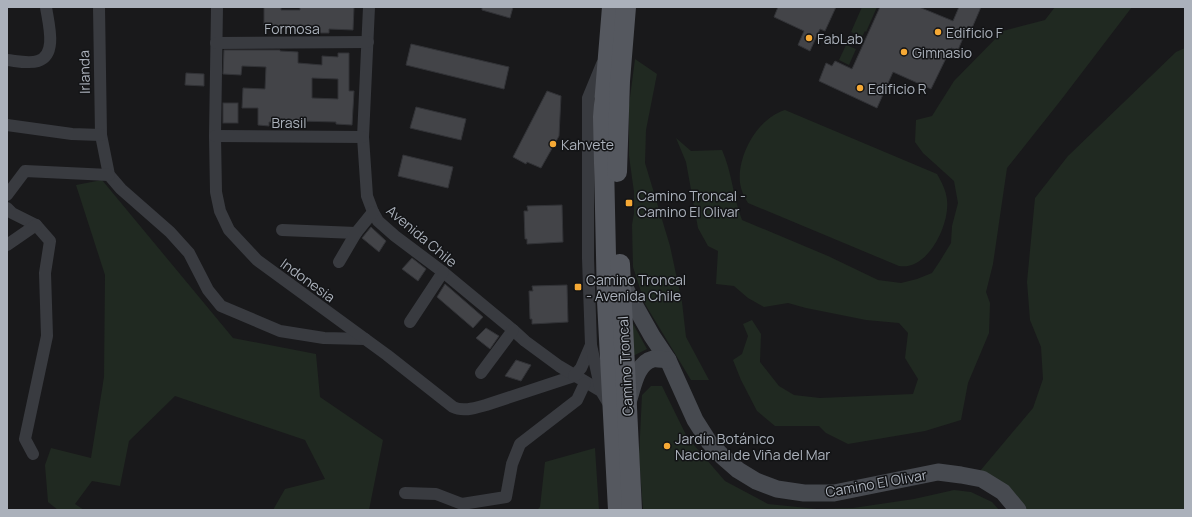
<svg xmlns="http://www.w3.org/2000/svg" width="1192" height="517" viewBox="0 0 1192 517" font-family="Manrope,sans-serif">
<rect width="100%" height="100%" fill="#19191b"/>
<!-- green -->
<g fill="#202921">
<polygon points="862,7 877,7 866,32 865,31 862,37 851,32"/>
<path d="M1055 7H1132L1061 100 1007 168 993 264 986 292 990 303 989 333 968 383 961 420 925 431 848 444 826 433 819 426H775L757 411 741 380 733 360 742 354 748 336 743 324 752 320 761 334 760 362 779 386 794 395 820 398 913 394 918 379 905 358 908 333 899 323 866 320 806 308 788 303 764 307 748 298 734 286 716 284 718 251 708 246 698 228 686 162 676 138 691 151 722 150C732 172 733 197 742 220L828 256 878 280 901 283 917 279 932 273 940 261 951 243 952 226 958 203 954 181 923 153 915 142 916 120 932 116 954 81 1003 31 1045 20Z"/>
<polygon points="846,45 856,49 849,65 839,60"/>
<polygon points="1185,48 1185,510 1022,510 980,471 1033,408 1043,379 1041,347 1030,320 1027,282 1035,198 1068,156 1176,52"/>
<polygon points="635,59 657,74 646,130 645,163 670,246 682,302 686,337 709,380 691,380 645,304 633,267 632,225 634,213 634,192 629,156 629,105"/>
<path d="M785 110 937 174C942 183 946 190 947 200 950 224 928 271 899 266L748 203C744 197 741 190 740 183 737 155 758 118 785 110Z"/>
<polygon points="102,180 233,338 316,354 320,397 383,440 369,510 273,510 285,489 325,479 305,440 175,396 129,441 120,486 92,481 75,504 84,510 58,510 48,502 45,465 51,448 91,458 104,377 105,275 76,185"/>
<polygon points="631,320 647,349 633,356"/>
<polygon points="651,386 662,386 687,437 725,481 768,504 817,509 853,508 914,499 954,490 971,492 992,502 999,510 643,510 639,456 642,395"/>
<polygon points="595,448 599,510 537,510 540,507 545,462"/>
</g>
<!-- building -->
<g fill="#434448" stroke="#323337" fill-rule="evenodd">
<polygon points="264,7 281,7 281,10 300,10 300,7 354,7 353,30 329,29 329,33 319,33 319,26 295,25 295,26 282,26 264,25"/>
<polygon points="482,7 513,7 510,18 482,10"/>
<polygon points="778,7 836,7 825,31 820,29 810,51 798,45 804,31 774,17"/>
<polygon points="880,7 919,7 953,21 959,7 981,7 972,28 968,26 958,50 951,48 931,89 893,72 877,108 819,81 826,63 832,66 835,61 852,69"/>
<polygon points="411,44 509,67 504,89 406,65"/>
<path d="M224 50H280V51L298 52V63L322 65V56L338 57V53H349V91H354L352 125 336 124V122L298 121V123L269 122V126L258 125V108H242L243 88 265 89 266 67 242 66 241 75 223 74ZM312 78 338 79V99L312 98Z"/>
<polygon points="186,73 204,74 204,86 185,85"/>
<polygon points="547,91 561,96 559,136 541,168 527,162 526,164 513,157"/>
<rect x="223" y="103" width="15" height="20"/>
<polygon points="416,107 466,119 461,140 410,128"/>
<polygon points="403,155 453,167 448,188 398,176"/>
<polygon points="562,205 563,242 527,244 527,239 525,239 524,211 528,211 527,206"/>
<polygon points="371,227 386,241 379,252 362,238"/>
<polygon points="412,258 426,269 418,281 402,269"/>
<polygon points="445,284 483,317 473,328 437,297"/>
<polygon points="567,285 568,322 532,324 532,319 530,319 529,291 533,291 532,286"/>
<polygon points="486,328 499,336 490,349 476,338"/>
<polygon points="516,360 531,365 521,381 505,376"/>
</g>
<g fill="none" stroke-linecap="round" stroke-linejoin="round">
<!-- minor -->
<g stroke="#393b40" stroke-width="12">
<polyline points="99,7 101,135 109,175 121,189 170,232 189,253 208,290 221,306 280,331 324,338 365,339"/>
<path d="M217 7 215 136 216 192 220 211 229 230 257 260 387 355 453 407C463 412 475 408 486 405L574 376"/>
<polyline points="369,7 363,137 367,196 373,212 378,221 395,236 443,272 513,330 525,341 559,366 601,391 610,406"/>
<polyline points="216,43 368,42"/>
<path d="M7 60C17 61 29 64 38 61 58 55 48 22 46 7"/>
<polyline points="7,125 72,134 101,135"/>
<polyline points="215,136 363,137"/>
<polyline points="7,195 25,171 109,175"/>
<polyline points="7,208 12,213 36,225 50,241 45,273 47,336 25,439 33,454"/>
<polyline points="282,230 356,233"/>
<polyline points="7,245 36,225"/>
<polyline points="339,262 356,233 373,212"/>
<polyline points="410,322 443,272"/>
<polyline points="481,373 513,330"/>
<polyline points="574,376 581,368 591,345"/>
<polyline points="601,391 591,345 588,258 588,98 602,64"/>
<polyline points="405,493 436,494 462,504 506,497 512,464 520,444 577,400 585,383"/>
</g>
<!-- secondary -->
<g stroke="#474a50" stroke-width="17">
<polyline points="621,281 652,336 668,360 695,420 709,442 722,456 738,470 756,481 777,489 804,493 834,493 938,472 961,475 982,479 1003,492 1018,510"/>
<path d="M628 402C633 388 636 363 653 359 657 358 664 360 668 360"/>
</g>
<!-- primary -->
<g stroke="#55585f" stroke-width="20">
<polyline points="612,7 603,117 607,301 618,510"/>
<polyline points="617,172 620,81 626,7"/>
<polyline points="620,264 632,510"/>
</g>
</g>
<!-- markers -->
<g fill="#f6a935" stroke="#131416" stroke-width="1.5">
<circle cx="938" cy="32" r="4"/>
<circle cx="809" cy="38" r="4"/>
<circle cx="904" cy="52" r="4"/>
<circle cx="860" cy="88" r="4"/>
<circle cx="553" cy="144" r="4"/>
<rect x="625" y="199" width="8" height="8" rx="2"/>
<rect x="574" y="283" width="8" height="8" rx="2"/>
<circle cx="667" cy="446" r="4"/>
</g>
<g text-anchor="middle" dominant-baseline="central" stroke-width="3" stroke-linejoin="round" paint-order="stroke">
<!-- street labels -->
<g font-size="14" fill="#abb1bb" stroke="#131416">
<text x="292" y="28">Formosa</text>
<text transform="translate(84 72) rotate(-91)">Irlanda</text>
<text x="289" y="122">Brasil</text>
<text transform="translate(422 236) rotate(40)">Avenida Chile</text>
<text transform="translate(308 280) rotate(36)">Indonesia</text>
<text transform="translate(625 366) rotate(-93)">Camino Troncal</text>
<text transform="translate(876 483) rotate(-10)">Camino El Olivar</text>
</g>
<!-- poi labels -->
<g font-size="14" fill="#abb1bb" stroke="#131416" text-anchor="start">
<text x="946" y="32">Edificio F</text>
<text x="817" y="38">FabLab</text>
<text x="912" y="52">Gimnasio</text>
<text x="868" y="88">Edificio R</text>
<text x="561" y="144">Kahvete</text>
<text x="637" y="195">Camino Troncal -<tspan x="637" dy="16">Camino El Olivar</tspan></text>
<text x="586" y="279">Camino Troncal<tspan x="586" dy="16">- Avenida Chile</tspan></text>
<text x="675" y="438">Jardín Botánico<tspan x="675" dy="16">Nacional de Viña del Mar</tspan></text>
</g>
</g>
<!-- border -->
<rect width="1192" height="517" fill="none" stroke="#abb1bb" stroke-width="16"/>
</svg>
